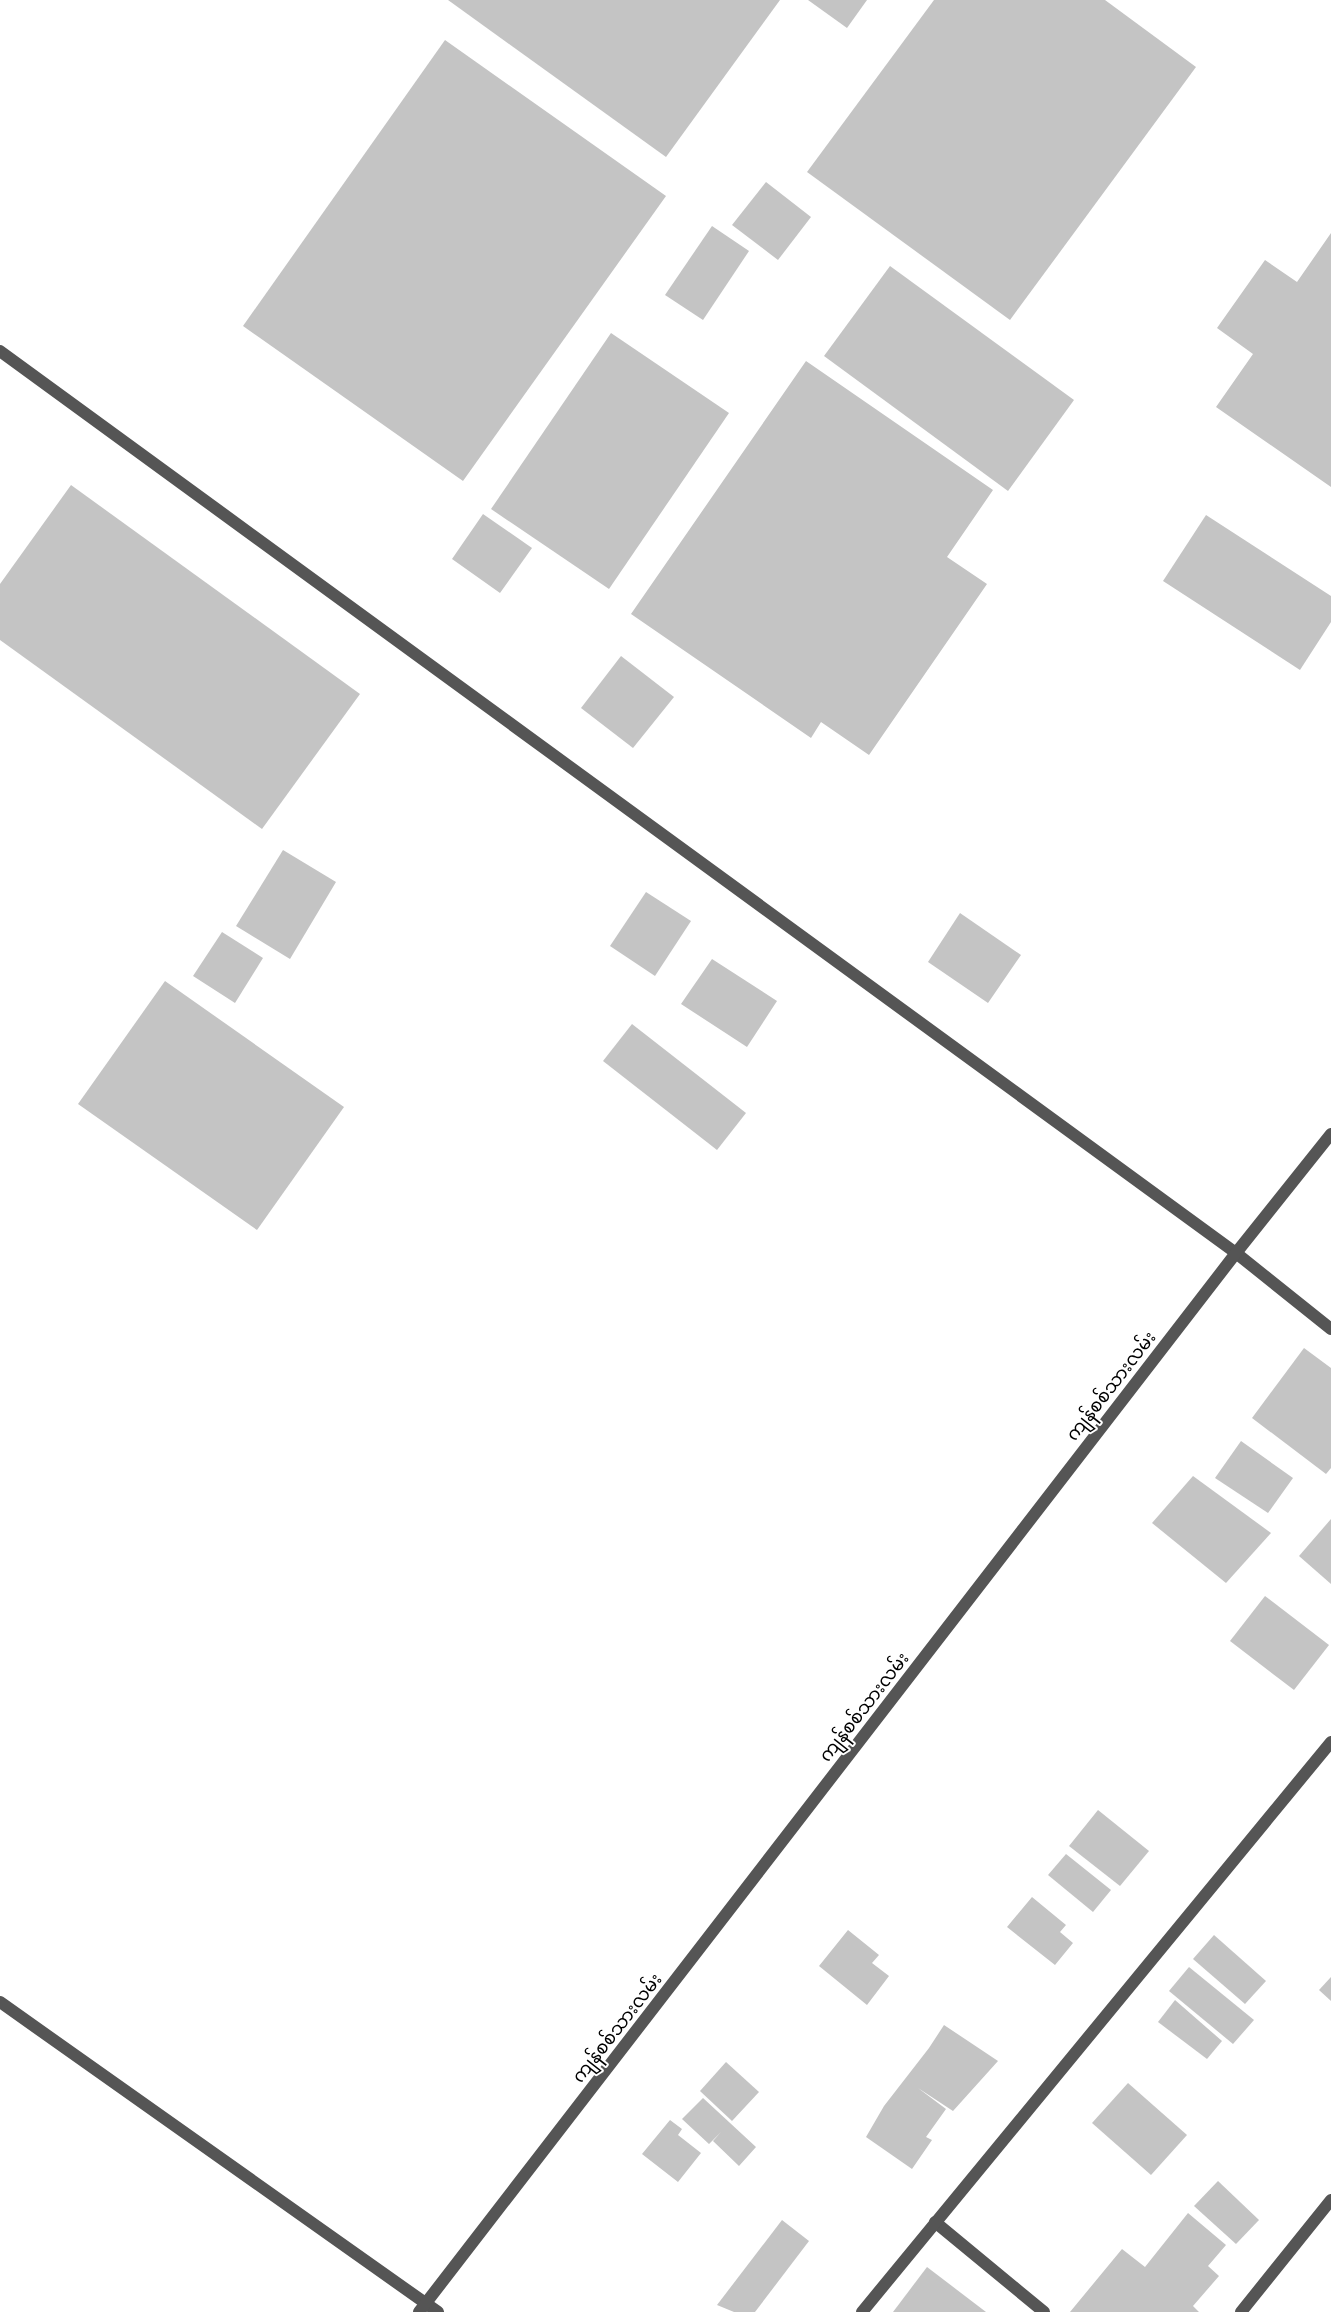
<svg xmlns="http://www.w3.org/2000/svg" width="1331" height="2312" viewBox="0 0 1331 2312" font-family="Cabin,'Noto Sans Myanmar',sans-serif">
<rect width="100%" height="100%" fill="#fff"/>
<!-- building -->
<g fill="#c4c4c4">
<polygon points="448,0 780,0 666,157"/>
<polygon points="808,0 867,0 847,28"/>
<polygon points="934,0 1105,0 1196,67 1010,320 807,172"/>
<polygon points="445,40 666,196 463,481 243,326"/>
<polygon points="766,182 811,217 778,260 732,225"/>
<polygon points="712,226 749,251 703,320 665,295"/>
<polygon points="1331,233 1331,487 1216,407 1253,354 1217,328 1265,260 1297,282"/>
<polygon points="890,266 1074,400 1008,491 824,356"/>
<polygon points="611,333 729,413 609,589 491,509"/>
<polygon points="806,361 993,490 947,557 987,584 869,755 821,722 811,738 631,614"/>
<polygon points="71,485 360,694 262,829 0,640 0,584"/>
<polygon points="483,514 532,548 500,593 452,559"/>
<polygon points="1206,515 1331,596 1331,622 1300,670 1163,581"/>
<polygon points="621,656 674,697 633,748 581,708"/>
<polygon points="283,850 336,882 290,959 236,926"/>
<polygon points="646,892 691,921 655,976 610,946"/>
<polygon points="960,913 1021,955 988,1003 928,962"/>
<polygon points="222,932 263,958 235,1003 193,976"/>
<polygon points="712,959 777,1001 747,1047 681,1004"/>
<polygon points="165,981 344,1107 257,1230 78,1104"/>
<polygon points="632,1024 746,1113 717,1150 603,1061"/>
<polygon points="1304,1348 1331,1368 1331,1468 1326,1474 1252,1418"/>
<polygon points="1241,1441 1293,1478 1268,1513 1215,1478"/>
<polygon points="1193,1476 1271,1533 1226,1583 1152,1523"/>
<polygon points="1331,1519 1331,1584 1299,1556"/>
<polygon points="1265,1596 1329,1645 1294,1690 1230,1641"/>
<polygon points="1098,1810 1149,1851 1120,1886 1069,1846"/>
<polygon points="1066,1854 1111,1890 1093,1912 1048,1875"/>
<polygon points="1032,1897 1066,1925 1060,1932 1073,1943 1055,1965 1007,1927"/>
<polygon points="848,1930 879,1955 872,1963 889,1976 867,2005 819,1966"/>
<polygon points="1214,1935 1266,1981 1245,2004 1193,1959"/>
<polygon points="1189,1967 1254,2020 1233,2044 1169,1991"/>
<polygon points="1331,1977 1331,2001 1319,1990"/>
<polygon points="1175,2000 1222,2041 1207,2059 1158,2022"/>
<polygon points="944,2025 998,2061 953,2111 918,2088 946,2109 926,2137 932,2140 912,2169 866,2137 884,2106 929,2048"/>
<polygon points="726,2062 759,2092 732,2121 700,2091"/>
<polygon points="1128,2083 1187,2135 1151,2175 1092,2123"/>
<polygon points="703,2098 756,2147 739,2166 713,2141 721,2132 709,2144 682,2119"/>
<polygon points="670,2120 682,2129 678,2135 701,2153 678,2182 642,2154"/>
<polygon points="1218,2181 1259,2220 1236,2244 1194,2206"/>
<polygon points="1188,2213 1226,2245 1208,2266 1219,2276 1193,2306 1199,2312 1070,2312 1122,2249 1145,2267"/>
<polygon points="782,2220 809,2241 755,2312 734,2312 717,2305"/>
<polygon points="927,2267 986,2312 893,2312"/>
</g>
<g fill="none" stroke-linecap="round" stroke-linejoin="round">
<!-- minor -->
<g stroke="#555" stroke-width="12">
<polyline points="0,351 1236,1253 1331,1329"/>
<polyline points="0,2002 438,2312"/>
<polyline points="935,2222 1044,2312"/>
<polyline points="419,2312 1236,1253 1331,1134"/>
<polyline points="862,2312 1331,1742"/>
<polyline points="1241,2312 1331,2200"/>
</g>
</g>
<g text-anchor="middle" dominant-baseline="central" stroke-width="4" stroke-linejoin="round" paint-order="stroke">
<!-- street labels -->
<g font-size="18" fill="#000" stroke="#fff">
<text transform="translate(1111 1386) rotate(-52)">ကျန်စစ်သားလမ်း</text>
<text transform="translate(864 1707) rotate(-52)">ကျန်စစ်သားလမ်း</text>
<text transform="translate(617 2028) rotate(-52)">ကျန်စစ်သားလမ်း</text>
</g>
</g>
</svg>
